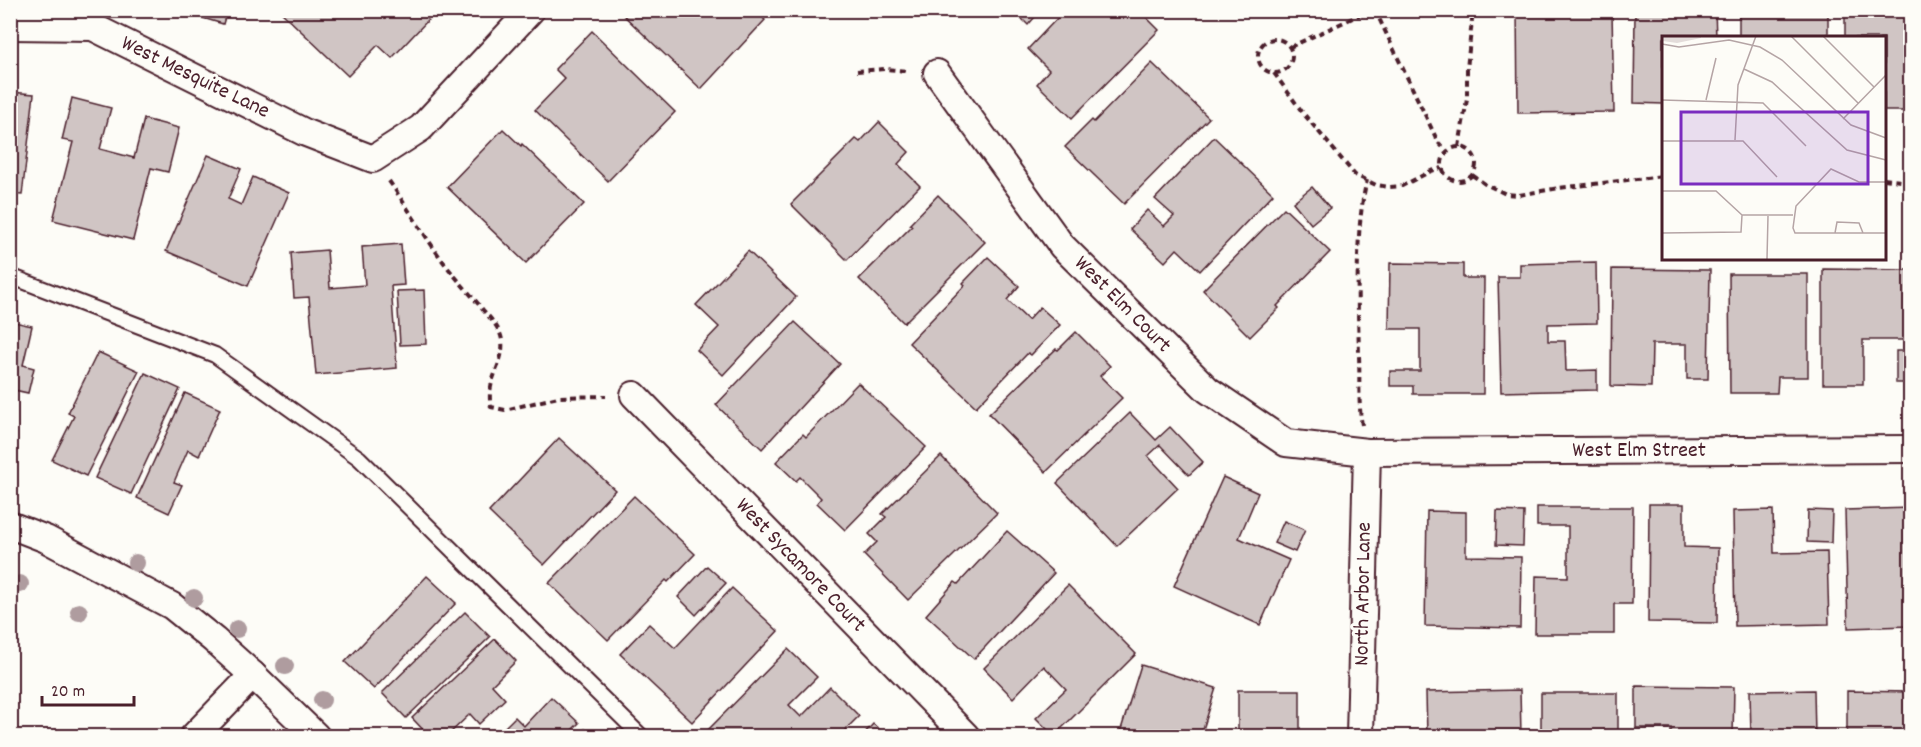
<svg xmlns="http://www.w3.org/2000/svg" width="1921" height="747" viewBox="0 0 1921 747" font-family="Dekko,sans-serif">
<rect width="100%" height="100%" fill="#fdfcf7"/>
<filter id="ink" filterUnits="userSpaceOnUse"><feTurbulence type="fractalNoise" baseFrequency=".0167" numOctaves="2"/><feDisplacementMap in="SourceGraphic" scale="12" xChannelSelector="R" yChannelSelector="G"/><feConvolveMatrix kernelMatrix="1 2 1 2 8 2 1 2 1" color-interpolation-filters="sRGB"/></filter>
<g filter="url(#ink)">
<!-- building -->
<g fill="#d0c5c4" stroke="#4a1f2b" stroke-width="1.5">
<polygon points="187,10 227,10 223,24 186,13"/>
<polygon points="279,10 418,10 428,20 392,58 378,45 348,76"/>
<polygon points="618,10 755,10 765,20 701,89"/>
<polygon points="1013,10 1041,10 1028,25"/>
<polygon points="1065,10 1139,10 1159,30 1072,118 1037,84 1049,70 1028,49"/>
<polygon points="1517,10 1612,12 1614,112 1518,113"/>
<polygon points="1635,10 1715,10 1716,38 1663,38 1663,104 1634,103"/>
<rect x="1739" y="10" width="89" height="28"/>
<polygon points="1845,10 1910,10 1910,111 1884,111 1884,38 1845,38"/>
<polygon points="592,31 675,112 608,181 535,110 565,79 555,69"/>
<polygon points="1152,63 1209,118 1124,204 1065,147 1092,120 1094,122"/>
<polygon points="10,92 34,94 22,195 10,194"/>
<polygon points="72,98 111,108 100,149 134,158 144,119 179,128 168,172 151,168 133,240 53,220 73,142 62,140"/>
<polygon points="879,122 909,152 898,164 920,186 847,260 791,204 856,139 860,142"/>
<polygon points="503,129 521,146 522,144 584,204 526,263 447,187"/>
<polygon points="1214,137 1273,194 1200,271 1177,249 1165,262 1130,229 1147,210 1164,226 1174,216 1155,199"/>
<polygon points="208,155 241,169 228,199 241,205 253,177 289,193 248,286 166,251"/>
<polygon points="1312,187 1330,208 1311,224 1293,202"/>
<polygon points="938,195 985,242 904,323 859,279 912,226 910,224"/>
<polygon points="1284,208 1330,252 1277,306 1279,308 1250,337 1203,290"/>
<polygon points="401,244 404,285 391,286 397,368 316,375 309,297 294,298 291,253 327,250 330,288 365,285 362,247"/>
<polygon points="748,251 796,297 723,375 697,350 719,327 696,305"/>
<polygon points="988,257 1019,286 1007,300 1028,320 1040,307 1060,325 1031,355 1028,353 976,407 909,343 965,285 963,283"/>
<polygon points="1596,262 1597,323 1548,324 1548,341 1565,341 1566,371 1597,370 1597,390 1501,392 1498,277 1520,277 1520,264"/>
<polygon points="1390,263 1463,264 1463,278 1484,278 1483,394 1413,394 1413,386 1390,386 1390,371 1420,371 1420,329 1389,329"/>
<polygon points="1612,269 1710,270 1708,379 1687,379 1687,344 1652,344 1651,387 1611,386"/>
<polygon points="1823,269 1910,270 1910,340 1863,340 1863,384 1823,384"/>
<polygon points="1729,274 1808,274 1808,377 1778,377 1777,393 1730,393"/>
<polygon points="424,290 426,344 400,345 397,291"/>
<polygon points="10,321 32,326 23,365 34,368 28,393 14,390 10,406"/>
<polygon points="795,322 840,364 762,449 716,405"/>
<polygon points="1076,332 1110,366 1100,376 1122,398 1046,472 989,414 1056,349 1058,350"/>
<rect x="1896" y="351" width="14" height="32"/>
<polygon points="98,352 139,371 86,476 52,460 74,416 68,413"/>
<polygon points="145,373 180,389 131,494 95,478"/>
<polygon points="858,383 926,447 845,530 817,503 821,498 800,477 796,481 776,462 803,434 806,437"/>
<polygon points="185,393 220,409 199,456 188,450 174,482 182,485 169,513 137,498"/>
<polygon points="1130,413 1156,440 1170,427 1203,462 1189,475 1160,445 1148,456 1178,488 1117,546 1057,483"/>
<polygon points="559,438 615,490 544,565 489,512"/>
<polygon points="941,456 997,513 908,600 864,555 877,542 869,534 886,517 882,514"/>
<polygon points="1223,477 1258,493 1239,538 1289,560 1260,625 1174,586"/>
<polygon points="634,496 695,554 668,582 666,580 608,640 549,583"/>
<polygon points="1649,504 1684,504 1684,547 1718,548 1717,623 1648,622"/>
<polygon points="1537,507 1633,507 1632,604 1614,604 1614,634 1535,634 1536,576 1568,577 1568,526 1537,526"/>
<polygon points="1910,508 1910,626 1848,628 1845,510"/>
<polygon points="1773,510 1774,553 1827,552 1829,624 1735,626 1733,511"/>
<polygon points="1808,510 1832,511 1831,543 1807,542"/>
<polygon points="1427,511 1466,512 1466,556 1521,557 1520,628 1425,626"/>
<polygon points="1497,511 1524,512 1523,546 1496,545"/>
<polygon points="1284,521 1305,530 1295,552 1274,543"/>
<polygon points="1007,531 1054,573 974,659 926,615 955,582 958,584"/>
<polygon points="707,566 726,583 696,615 678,597"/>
<polygon points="427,576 456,603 374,689 345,662"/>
<polygon points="1068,585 1136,654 1054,736 1036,718 1066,689 1044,666 1013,698 984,668"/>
<polygon points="732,588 778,631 692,722 620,654 649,624 675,648"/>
<polygon points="465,612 490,637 406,718 382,693"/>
<polygon points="495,639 516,661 492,685 505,699 479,724 470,714 447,736 429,736 412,718"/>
<polygon points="788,649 817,677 789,705 801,717 830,687 859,716 839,736 713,736 707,731"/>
<polygon points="1141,665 1216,688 1201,736 1119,736"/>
<polygon points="1636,686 1734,687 1733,736 1671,736 1671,728 1636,728"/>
<rect x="1238" y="690" width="62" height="46"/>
<polygon points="1520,690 1521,736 1427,736 1426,692"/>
<polygon points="1814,690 1815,736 1751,736 1750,691"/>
<polygon points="1847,691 1910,692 1910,736 1847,736"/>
<rect x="1541" y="693" width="77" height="43"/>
<polygon points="551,697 579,723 566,736 496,736 515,717 524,726"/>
<polygon points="873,724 887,736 862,736"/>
<polygon points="585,729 593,736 577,736"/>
</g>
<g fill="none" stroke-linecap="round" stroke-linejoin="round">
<!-- lane casing -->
<g stroke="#4a1f2b" stroke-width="18">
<polyline id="lane" points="10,276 215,355 359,458 641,736"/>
</g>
<!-- street casing -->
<g stroke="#4a1f2b" stroke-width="30">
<g id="street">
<polyline points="10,26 93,27 306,133 373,159 421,128 531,10"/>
<polyline points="937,73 1062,246 1208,390 1286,443 1367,452 1910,449"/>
<polyline points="634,395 966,736"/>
<polyline points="10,525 46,539 172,606 214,640 253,675 316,736"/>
<polyline points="194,736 253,675"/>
<polyline points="1360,736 1367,452"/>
</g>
</g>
<!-- path -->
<g stroke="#4a1f2b" stroke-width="4" stroke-dasharray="6 4.5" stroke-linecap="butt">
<polyline points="1375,10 1438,142 1447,152"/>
<circle cx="1275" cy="56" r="17"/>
<polyline points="1290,47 1370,10"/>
<polyline points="857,71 884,69 909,71"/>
<polyline points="1274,73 1303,113 1355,175 1376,185 1389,187 1402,186 1431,171 1442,168"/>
<polyline points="1459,147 1467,99 1467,69 1473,10"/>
<circle cx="1459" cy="164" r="17"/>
<polyline points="1472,175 1485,184 1506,194 1519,195 1559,188 1663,176"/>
<polyline points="1884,179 1910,182"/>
<path d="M389 181C408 208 425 237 445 264 457 280 471 294 483 310 490 318 501 329 502 341 505 364 485 380 491 407L505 410 558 397 606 396"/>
<path d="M1362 425C1358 403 1360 379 1359 356 1358 303 1354 231 1367 180"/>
</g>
<!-- lane -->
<use href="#lane" stroke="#fdfcf7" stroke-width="14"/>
<!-- street -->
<use href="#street" stroke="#fdfcf7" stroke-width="26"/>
</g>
<!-- trees -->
<g fill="#af9c9f">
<circle cx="136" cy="563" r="9"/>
<circle cx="20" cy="584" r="9"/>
<circle cx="194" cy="598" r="9"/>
<circle cx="79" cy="612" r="9"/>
<circle cx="237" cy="629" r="9"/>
<circle cx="285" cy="666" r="9"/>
<circle cx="322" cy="700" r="9"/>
</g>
</g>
<g text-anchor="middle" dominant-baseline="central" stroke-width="6" stroke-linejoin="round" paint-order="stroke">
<!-- street labels -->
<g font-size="22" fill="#4a1f2b" stroke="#fdfcf7">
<text transform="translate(195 78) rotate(26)">West Mesquite Lane</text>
<text transform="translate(1122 305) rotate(45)">West Elm Court</text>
<text x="1639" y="451">West Elm Street</text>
<text transform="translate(800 566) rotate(46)">West Sycamore Court</text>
<text transform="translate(1364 594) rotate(-89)">North Arbor Lane</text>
</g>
</g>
<!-- overview -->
<g transform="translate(1662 36)">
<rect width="224" height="224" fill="#fdfcf7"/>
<path d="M0 0H39V2L15 7 1 5Z" fill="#e3dcda"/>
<path fill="none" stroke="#b5a4a5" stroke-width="1.5" d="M129 0 196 67M161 0 212 51M0 8 17 11 67 4 98 11 120 24 189 89 224 102M82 33 110 46 185 114 224 124M0 64 101 67 144 110M44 64 54 22M181 83 224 39M73 104 76 49 94 0M0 105H81L115 141M224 146H197L169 133 134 170 131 192 133 197H224M0 155H54L80 179 79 196 0 197M80 179H131M173 197 175 186 197 187 201 197M105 223 106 180"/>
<path fill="#7b2cbf" fill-opacity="0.15" stroke="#7b2cbf" stroke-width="3" d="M19 76H206V148H19Z"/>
<rect width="224" height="224" fill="none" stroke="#4a1f2b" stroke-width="3"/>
</g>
<!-- margin -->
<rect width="1921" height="747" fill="none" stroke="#fdfcf7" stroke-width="36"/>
<rect x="18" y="18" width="1885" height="711" fill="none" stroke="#4a1f2b" stroke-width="2" filter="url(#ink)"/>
<!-- scale -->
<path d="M42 696v9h92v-9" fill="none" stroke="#4a1f2b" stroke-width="3"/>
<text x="51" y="696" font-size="18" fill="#4a1f2b" stroke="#fdfcf7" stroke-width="4.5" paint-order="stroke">20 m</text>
</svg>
